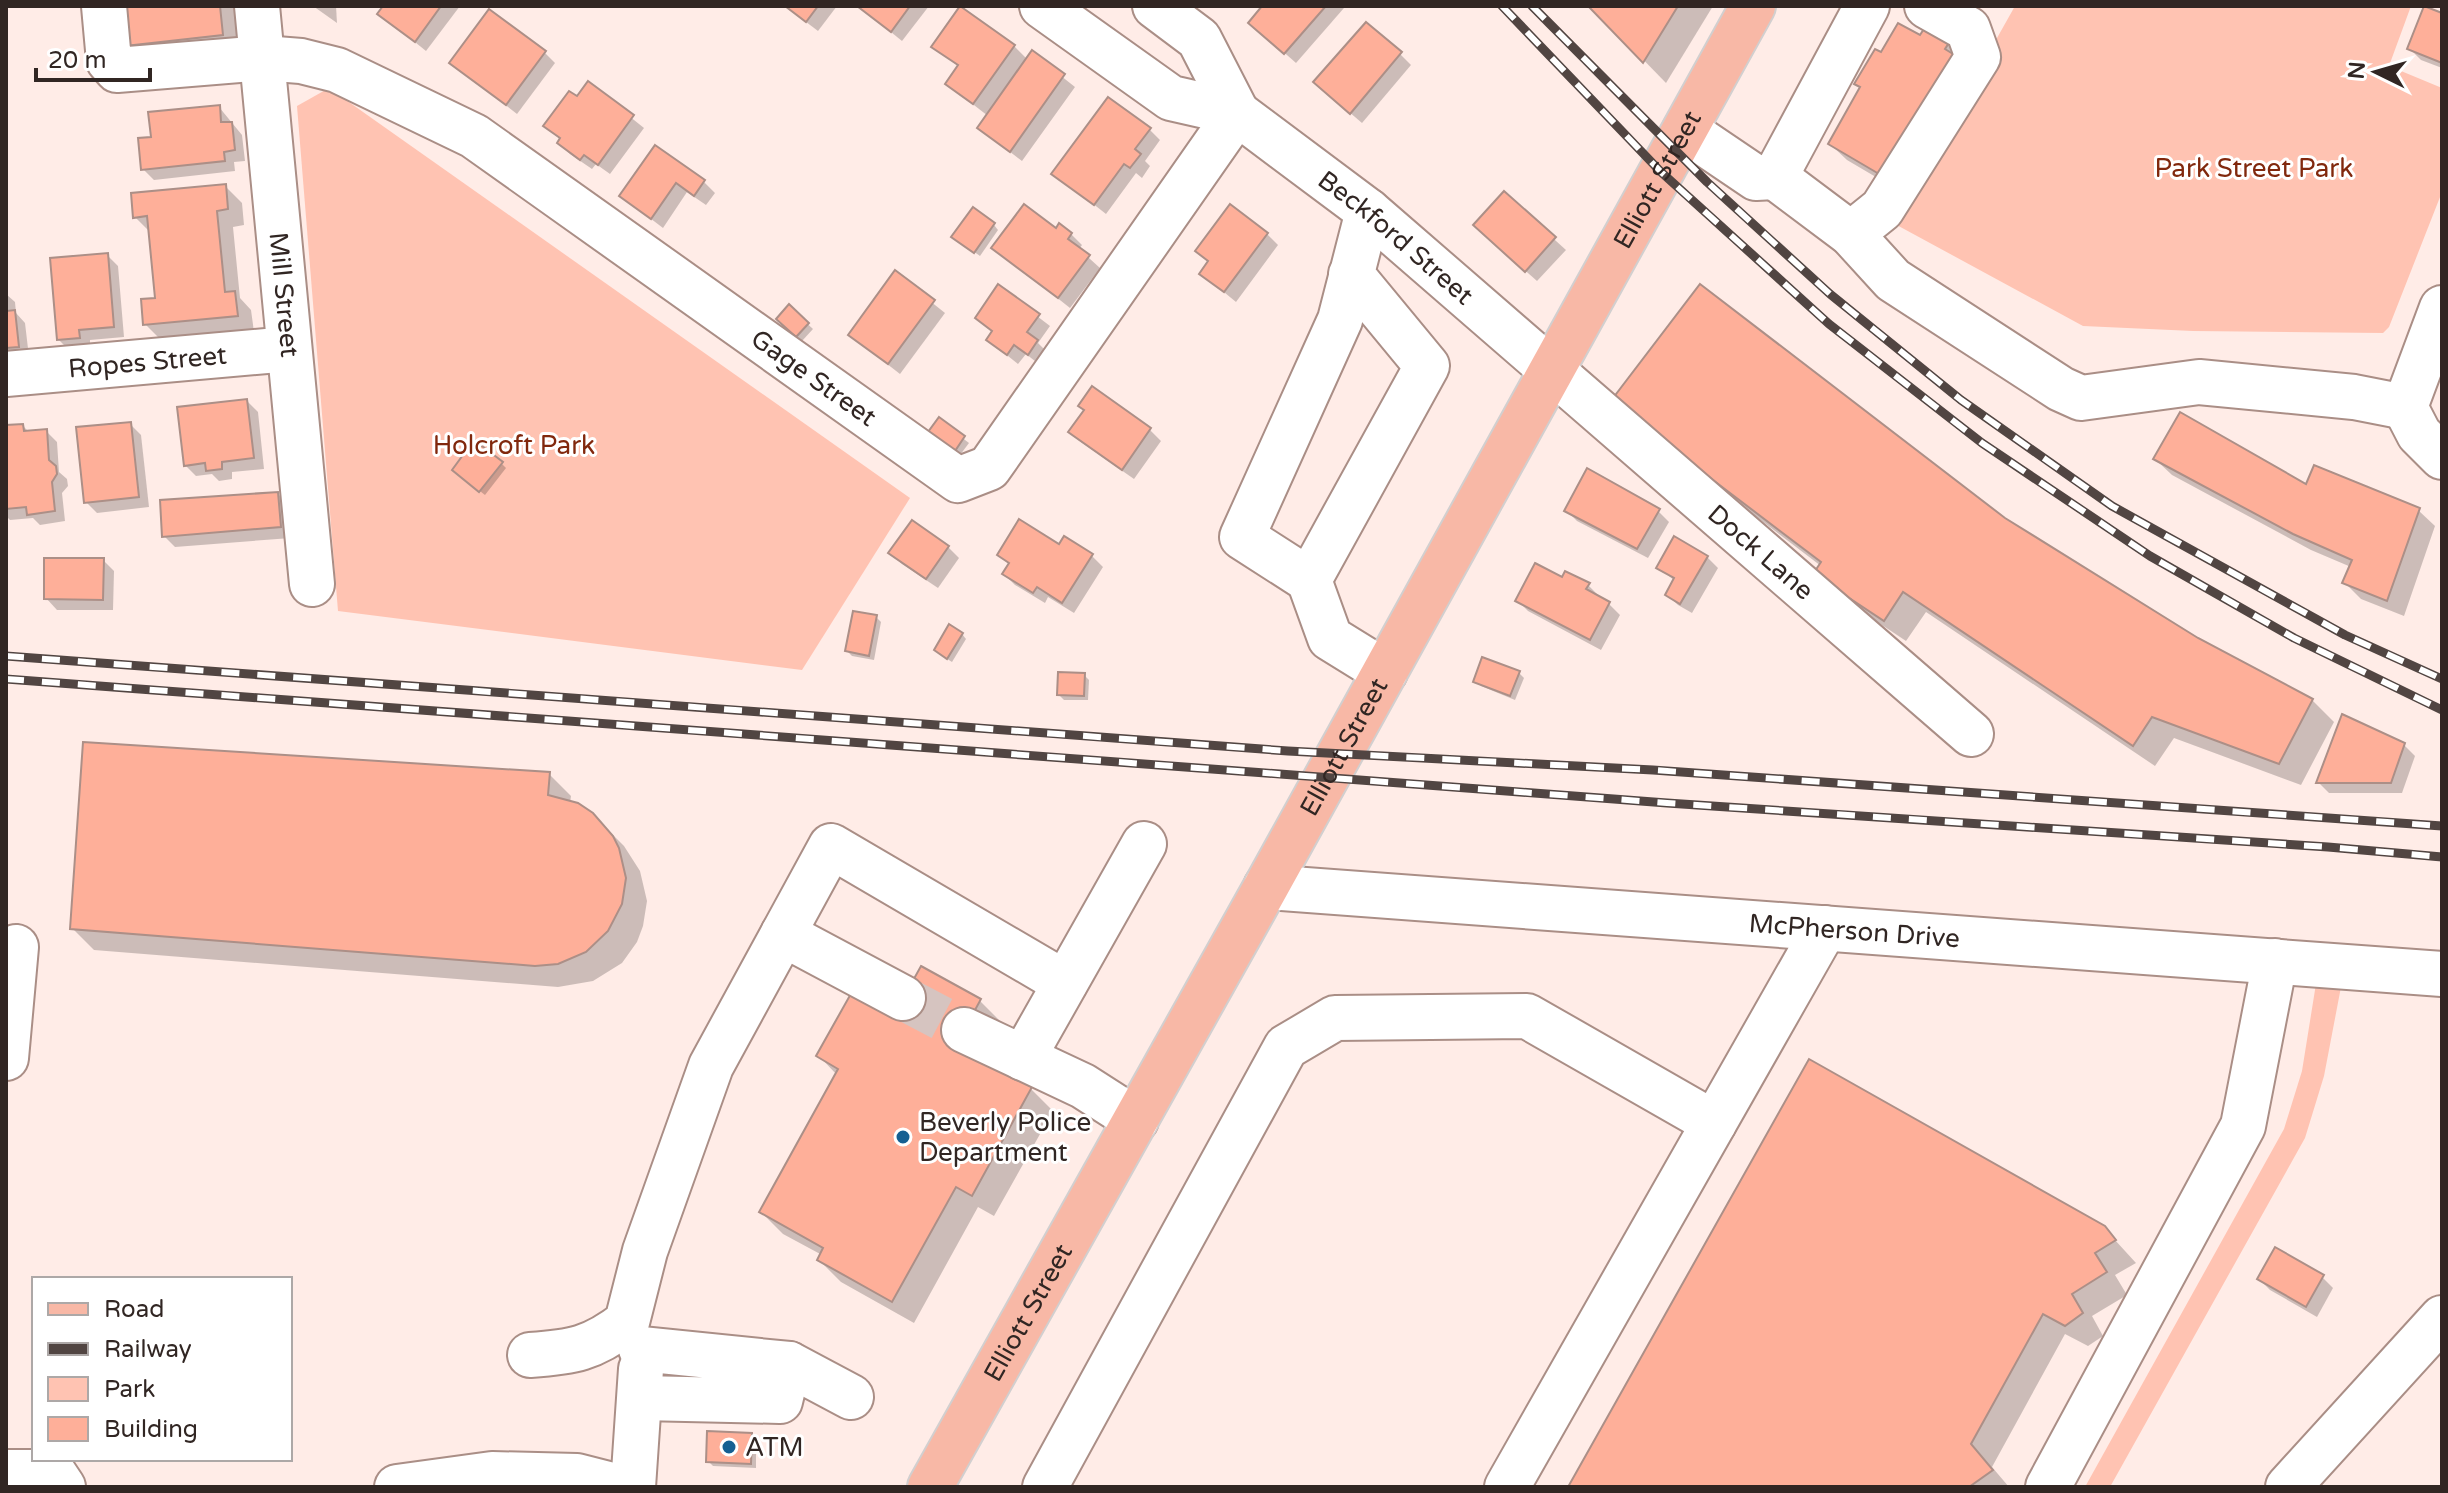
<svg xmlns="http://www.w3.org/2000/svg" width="2448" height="1493" viewBox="0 0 2448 1493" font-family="'Varela Round',sans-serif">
<rect width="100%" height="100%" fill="#ffece7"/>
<!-- green -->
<g fill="#ffc3b2">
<polygon points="2015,6 2411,6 2389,66 2442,88 2442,192 2389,327 2383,333 2193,331 2083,326 1893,223"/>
<polygon points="329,88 910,498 802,670 338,611 297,106"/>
<polygon points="2319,965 2345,966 2324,1076 2305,1138 2110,1487 2085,1487 2284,1129 2302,1071"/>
</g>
<!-- shadow -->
<g fill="#0003">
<polygon points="123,6 239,6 244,56 149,67 127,45"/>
<polygon points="313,6 336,6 337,23"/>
<polygon points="385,6 460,6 426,51 379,13"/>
<polygon points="785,6 837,6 818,31"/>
<polygon points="859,6 929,6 902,41"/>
<polygon points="1265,6 1343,6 1344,8 1296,63 1262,33"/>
<polygon points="1591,6 1713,6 1666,83"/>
<polygon points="961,8 1014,46 1028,60 1032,53 1075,87 1022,161 979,128 988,116 947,84 959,67 934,46"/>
<polygon points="2442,16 2442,68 2421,60 2410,49"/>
<polygon points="1929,24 1969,53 1908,196 1847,160 1830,144 1862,89 1856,84 1882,55 1921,38"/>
<polygon points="544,52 555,63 517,114 451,63"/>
<polygon points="1400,54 1411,65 1362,123 1327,93"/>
<polygon points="589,84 644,128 610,174 596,164 592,169 570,154 560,143 561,140 546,126 577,99"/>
<polygon points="219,107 242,135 245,161 234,162 235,171 154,180 143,169 153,139"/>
<polygon points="1149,129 1160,140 1145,161 1150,166 1142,178 1136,173 1106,214 1054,173"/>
<polygon points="655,148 704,182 715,193 706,205 687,192 663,228 621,196"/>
<polygon points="225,186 242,203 244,225 233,227 240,298 251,310 254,332 162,341 145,324 157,300 150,232 135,217"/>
<polygon points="1504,194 1566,250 1537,281 1486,236"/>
<polygon points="994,225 998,230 980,256 959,241"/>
<polygon points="1056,231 1071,234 1082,245 1079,249 1100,268 1070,308 994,248"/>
<polygon points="1267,234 1278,245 1236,302 1202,274 1209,263 1197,251"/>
<polygon points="107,255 118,266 124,337 90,340 90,348 69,350 58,339"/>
<polygon points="895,273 945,313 900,374 850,335"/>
<polygon points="999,287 1050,326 1038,343 1048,353 1040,365 1026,354 1018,364 988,340 994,332 977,318"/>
<polygon points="6,294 15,302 16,313 25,323 29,357 6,360"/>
<polygon points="789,307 813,329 802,341 779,319"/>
<polygon points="1093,389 1150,430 1161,441 1134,479 1081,442 1071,432 1086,410"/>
<polygon points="247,401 258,412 264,469 232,472 232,479 219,481 212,474 196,476 185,465"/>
<polygon points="939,420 969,443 960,455 936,436"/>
<polygon points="130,424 141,435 149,507 97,513 86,502"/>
<polygon points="1635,424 2197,640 2312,700 2334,722 2301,785 2174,738 2155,766 1926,612 1906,641 1837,595 1821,566"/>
<polygon points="23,426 30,433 46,431 57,442 59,472 67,479 68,486 62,493 65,521 40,525 33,518 10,520 6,516 6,427"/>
<polygon points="2155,459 2418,510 2435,526 2404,616 2361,599 2344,582 2351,567 2311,550 2172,475"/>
<polygon points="501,463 506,468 485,495 459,475"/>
<polygon points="278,494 289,505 291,538 175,547 164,536"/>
<polygon points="1566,510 1658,511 1669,522 1648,558 1577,521"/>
<polygon points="1065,539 1092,556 1103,567 1074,613 1048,597 1045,603 1015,585 1004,574 1010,565 999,555 1060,547"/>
<polygon points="948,547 959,558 938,588 902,564 891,553"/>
<polygon points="1707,557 1718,568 1692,613 1678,605 1667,594 1675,581 1658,567"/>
<polygon points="103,560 114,571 113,610 57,610 46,598"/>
<polygon points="1563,579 1588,585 1599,596 1598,598 1609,604 1620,615 1601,650 1528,611 1517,600"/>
<polygon points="876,617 881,622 874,660 852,656 847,651"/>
<polygon points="962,634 966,639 952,662 941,655"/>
<polygon points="1519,673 1524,678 1515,700 1481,686 1476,681"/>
<polygon points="1084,675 1089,680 1088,700 1064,700 1059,695"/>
<polygon points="2404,745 2415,756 2402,793 2329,793 2318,782"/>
<polygon points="549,774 571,796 570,803 601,823 624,846 640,871 647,901 643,926 637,942 622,963 593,981 558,987 94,950 72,928"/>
<polygon points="980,1001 1002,1023 980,1061 1031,1089 1053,1111 994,1216 978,1207 914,1323 841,1282 819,1260 822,1255 783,1234 761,1212 837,1075 819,1056"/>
<polygon points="2104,1228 2136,1263 2115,1275 2127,1295 2092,1316 2103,1336 2088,1346 2065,1334 1992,1467 2009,1487 1571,1487"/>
<polygon points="2322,1277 2333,1288 2317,1317 2270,1290 2259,1279"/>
<polygon points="751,1435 756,1440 756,1468 713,1466 708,1461"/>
</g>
<!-- building -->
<g fill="#feaf99" stroke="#ac8f87" stroke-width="2">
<polygon points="121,6 220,6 223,35 125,46"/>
<polygon points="383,6 441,6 415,42 377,14"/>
<polygon points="785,6 818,6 806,22"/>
<polygon points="857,6 910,6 891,32"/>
<polygon points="960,6 1015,45 973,104 945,84 958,65 931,47"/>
<polygon points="1262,6 1326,6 1284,54 1248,23"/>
<polygon points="1588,6 1678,6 1643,63"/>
<polygon points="2424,6 2442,13 2442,63 2407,49"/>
<polygon points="489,9 546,51 506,105 449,63"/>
<polygon points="1929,21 1954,35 1945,49 1961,59 1891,181 1828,144 1860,87 1854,84 1875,49 1881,52 1898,23 1920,35"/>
<polygon points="1366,22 1402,52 1350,114 1313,82"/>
<polygon points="1032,50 1065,74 1010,152 977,128"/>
<polygon points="588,81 634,115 598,165 584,155 580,160 557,143 560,138 543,126 569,91 577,96"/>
<polygon points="1108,97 1151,128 1135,149 1141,154 1130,168 1124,164 1094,205 1051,174"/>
<polygon points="220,105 221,122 232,122 235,150 224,152 225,161 141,170 138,138 151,137 148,112"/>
<polygon points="655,145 705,180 694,196 676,183 651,219 619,196"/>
<polygon points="226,184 228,209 217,211 225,292 235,291 238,316 143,325 141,299 155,298 147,216 133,218 131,193"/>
<polygon points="1504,191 1556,237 1525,272 1473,225"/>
<polygon points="1024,204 1056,228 1059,223 1072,233 1068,239 1090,255 1058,298 991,248"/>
<polygon points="1230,204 1268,233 1224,292 1199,274 1208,261 1195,251"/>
<polygon points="973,207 995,223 974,253 951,237"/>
<polygon points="108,253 114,327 79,330 80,338 57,340 50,258"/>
<polygon points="895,270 935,300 888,364 848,335"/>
<polygon points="998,284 1040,314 1027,332 1038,340 1028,355 1014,345 1007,355 986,340 992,331 975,318"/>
<polygon points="1700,284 2005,518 2198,638 2313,699 2279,764 2152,717 2133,746 1903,592 1884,621 1813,574 1821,562 1610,402"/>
<polygon points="6,304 7,311 15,310 19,347 6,348"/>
<polygon points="789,304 809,323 796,337 776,319"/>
<polygon points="1092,386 1151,428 1122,470 1068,432 1084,410 1078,406"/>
<polygon points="247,399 254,458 222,462 222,469 206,471 205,463 184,466 177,407"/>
<polygon points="2180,412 2306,484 2314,465 2420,508 2387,601 2342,583 2352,560 2293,534 2153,459"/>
<polygon points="939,417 965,436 955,451 928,432"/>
<polygon points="131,422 139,497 84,503 76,427"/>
<polygon points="23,424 24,431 47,429 49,460 56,466 57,474 52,482 55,511 27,515 26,507 6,509 6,425"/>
<polygon points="474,440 503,462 479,492 452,470"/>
<polygon points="1587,468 1660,509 1637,549 1564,511"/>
<polygon points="278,492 281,527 162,537 160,500"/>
<polygon points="1019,519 1059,544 1064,536 1093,554 1062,603 1037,587 1033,593 1002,574 1009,563 997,555"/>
<polygon points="912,520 949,546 926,579 888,553"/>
<polygon points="1674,536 1708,556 1680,604 1665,595 1674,578 1656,568"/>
<polygon points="44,558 104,558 103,600 44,599"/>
<polygon points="1535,563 1562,577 1565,571 1590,583 1586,589 1610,602 1590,640 1515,601"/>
<polygon points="853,611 877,615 869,656 845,651"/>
<polygon points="949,624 963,633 947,659 934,650"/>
<polygon points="1482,657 1520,671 1510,696 1473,682"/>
<polygon points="1058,672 1085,673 1084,696 1057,695"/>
<polygon points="2342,714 2405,743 2391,783 2316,783"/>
<polygon points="83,742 550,772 548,795 578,803 593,813 613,836 619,848 626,878 622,904 608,931 586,952 558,964 535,966 70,929"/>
<polygon points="921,966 981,999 956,1045 1032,1087 972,1196 956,1187 892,1302 817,1260 823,1248 759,1212 838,1069 816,1056 853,990 895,1013"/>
<polygon points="1809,1059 2105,1226 2116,1240 2095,1253 2107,1272 2072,1294 2083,1313 2065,1326 2043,1314 1971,1444 1993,1470 1969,1487 1568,1487"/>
<polygon points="2275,1247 2324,1275 2306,1307 2257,1279"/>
<polygon points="707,1431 752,1433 751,1464 706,1462"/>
</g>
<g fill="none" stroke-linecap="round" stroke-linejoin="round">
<!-- minor-tunnel -->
<polyline stroke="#d6c4c0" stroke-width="44" stroke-dasharray="44 22" stroke-linecap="butt" points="903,998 964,1030"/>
<!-- minor casing -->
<g stroke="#aa8e86" stroke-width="48">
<g id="minor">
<path id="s1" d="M104 6 109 61 117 70 263 58 301 61 337 70 474 136 958 480 989 468 1237 113"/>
<path id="s2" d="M257 6 312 584"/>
<path id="s3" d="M1042 6 1171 98 1237 113 1368 211 1971 734"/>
<polyline points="1155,6 1199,39 1237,113"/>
<polyline points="1685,130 1756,178 1775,177"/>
<polyline points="1775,177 1851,234 1893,280 2061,389 2081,398 2199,382 2354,397 2405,407 2442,308"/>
<polyline points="1775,177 1867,6"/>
<polyline points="1851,234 1882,209 1978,57 1968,29 1927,6"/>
<polyline points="1351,274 1427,366 1309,580 1242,537 1340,320 1368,211"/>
<path id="s4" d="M6 374 289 349"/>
<polyline points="2405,407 2419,434 2442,457"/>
<polyline points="1309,580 1330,638 1385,672"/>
<path id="s5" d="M1266 887 2442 974"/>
<polyline points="783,934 903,998"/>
<polyline points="964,1030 1083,1086 1136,1120"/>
<polyline points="6,1058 16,947"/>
<polyline points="1023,1058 1144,844"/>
<polyline points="641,1349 789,1364 780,1401 641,1398"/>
<path d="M530 1355C573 1352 592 1349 627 1322L645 1251 711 1066 831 846 1065 983"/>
<polyline points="789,1364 851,1397"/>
<polyline points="6,1472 53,1472 63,1487"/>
<polyline points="397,1487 492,1474 577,1476 620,1487"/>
<polyline points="633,1487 641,1369"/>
<polyline points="1045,1487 1286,1047 1335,1018 1527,1016 1714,1123"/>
<polyline points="1507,1487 1825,928"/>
<polyline points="2048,1487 2243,1126 2275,961"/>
<polyline points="2288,1487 2442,1318"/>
</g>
</g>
<!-- major casing -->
<g stroke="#d2cfcf" stroke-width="48">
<g id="major">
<path id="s6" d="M930 1487 1266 887 1753 6"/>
</g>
</g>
<!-- minor -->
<use href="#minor" stroke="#fff" stroke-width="44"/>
<!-- major -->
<use href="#major" stroke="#f8b8a6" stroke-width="44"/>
<!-- rail casing -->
<g stroke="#514542" stroke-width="9">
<g id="rail">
<polyline points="1502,6 1661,172 1829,324 1982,443 2150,556 2294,638 2442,710"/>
<polyline points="1532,6 1707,182 1830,294 1961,400 2112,506 2345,635 2442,679"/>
<polyline points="6,656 1288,751 1653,770 2442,826"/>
<polyline points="6,679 1667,803 2328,847 2442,857"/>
</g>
</g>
<!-- rail -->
<use href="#rail" stroke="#fff" stroke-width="6" stroke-dasharray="18" stroke-linecap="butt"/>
</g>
<!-- markers -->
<g fill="#155f92" stroke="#fff" stroke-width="3">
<circle cx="903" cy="1137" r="8"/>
<circle cx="729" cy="1447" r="8"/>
</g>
<g text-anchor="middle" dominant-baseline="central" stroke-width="6" stroke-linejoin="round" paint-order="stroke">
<!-- park labels -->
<g font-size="26" fill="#81280d" stroke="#fff">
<text x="2254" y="168">Park Street Park</text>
<text x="514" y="445">Holcroft Park</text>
</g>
<!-- street labels -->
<g font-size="26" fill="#312623" stroke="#fff">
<text stroke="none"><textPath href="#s6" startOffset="1496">Elliott Street</textPath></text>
<text stroke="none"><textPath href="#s3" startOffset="428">Beckford Street</textPath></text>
<text stroke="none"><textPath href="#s2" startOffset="290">Mill Street</textPath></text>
<text stroke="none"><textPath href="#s4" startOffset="142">Ropes Street</textPath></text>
<text stroke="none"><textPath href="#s1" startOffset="858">Gage Street</textPath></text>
<text stroke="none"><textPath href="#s3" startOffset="910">Dock Lane</textPath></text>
<text stroke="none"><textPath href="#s6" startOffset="848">Elliott Street</textPath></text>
<text stroke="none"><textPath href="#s5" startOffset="590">McPherson Drive</textPath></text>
<text stroke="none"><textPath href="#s6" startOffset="200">Elliott Street</textPath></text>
</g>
<!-- poi labels -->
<g font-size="26" fill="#312623" stroke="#fff" text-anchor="start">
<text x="919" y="1122">Beverly Police<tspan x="919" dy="30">Department</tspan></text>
<text x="745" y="1447">ATM</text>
</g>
</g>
<!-- border -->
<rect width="2448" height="1493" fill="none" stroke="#312623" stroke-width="16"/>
<!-- legend -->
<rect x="32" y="1277" width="260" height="184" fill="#ffffff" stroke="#ada8a7" stroke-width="2"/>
<rect x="48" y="1303" width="40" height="12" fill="#f8b8a6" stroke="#ada8a7" stroke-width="2"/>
<text x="104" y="1317" font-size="24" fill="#312623">Road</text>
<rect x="48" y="1343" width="40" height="12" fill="#514542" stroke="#ada8a7" stroke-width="2"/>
<text x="104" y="1357" font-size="24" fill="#312623">Railway</text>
<rect x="48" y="1377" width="40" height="24" fill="#ffc3b2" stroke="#ada8a7" stroke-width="2"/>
<text x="104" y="1397" font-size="24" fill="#312623">Park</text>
<rect x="48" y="1417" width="40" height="24" fill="#feaf99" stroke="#ada8a7" stroke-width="2"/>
<text x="104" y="1437" font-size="24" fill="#312623">Building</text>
<!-- north arrow -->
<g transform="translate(2376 72) rotate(275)" stroke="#ffffff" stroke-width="6" paint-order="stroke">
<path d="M0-6L14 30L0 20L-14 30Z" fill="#312623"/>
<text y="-12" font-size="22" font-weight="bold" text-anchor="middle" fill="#312623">N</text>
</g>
<!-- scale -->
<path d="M36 68v12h114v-12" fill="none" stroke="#312623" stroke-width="4"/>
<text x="48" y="68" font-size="24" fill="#312623" stroke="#ffffff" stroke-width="6" paint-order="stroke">20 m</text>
</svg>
